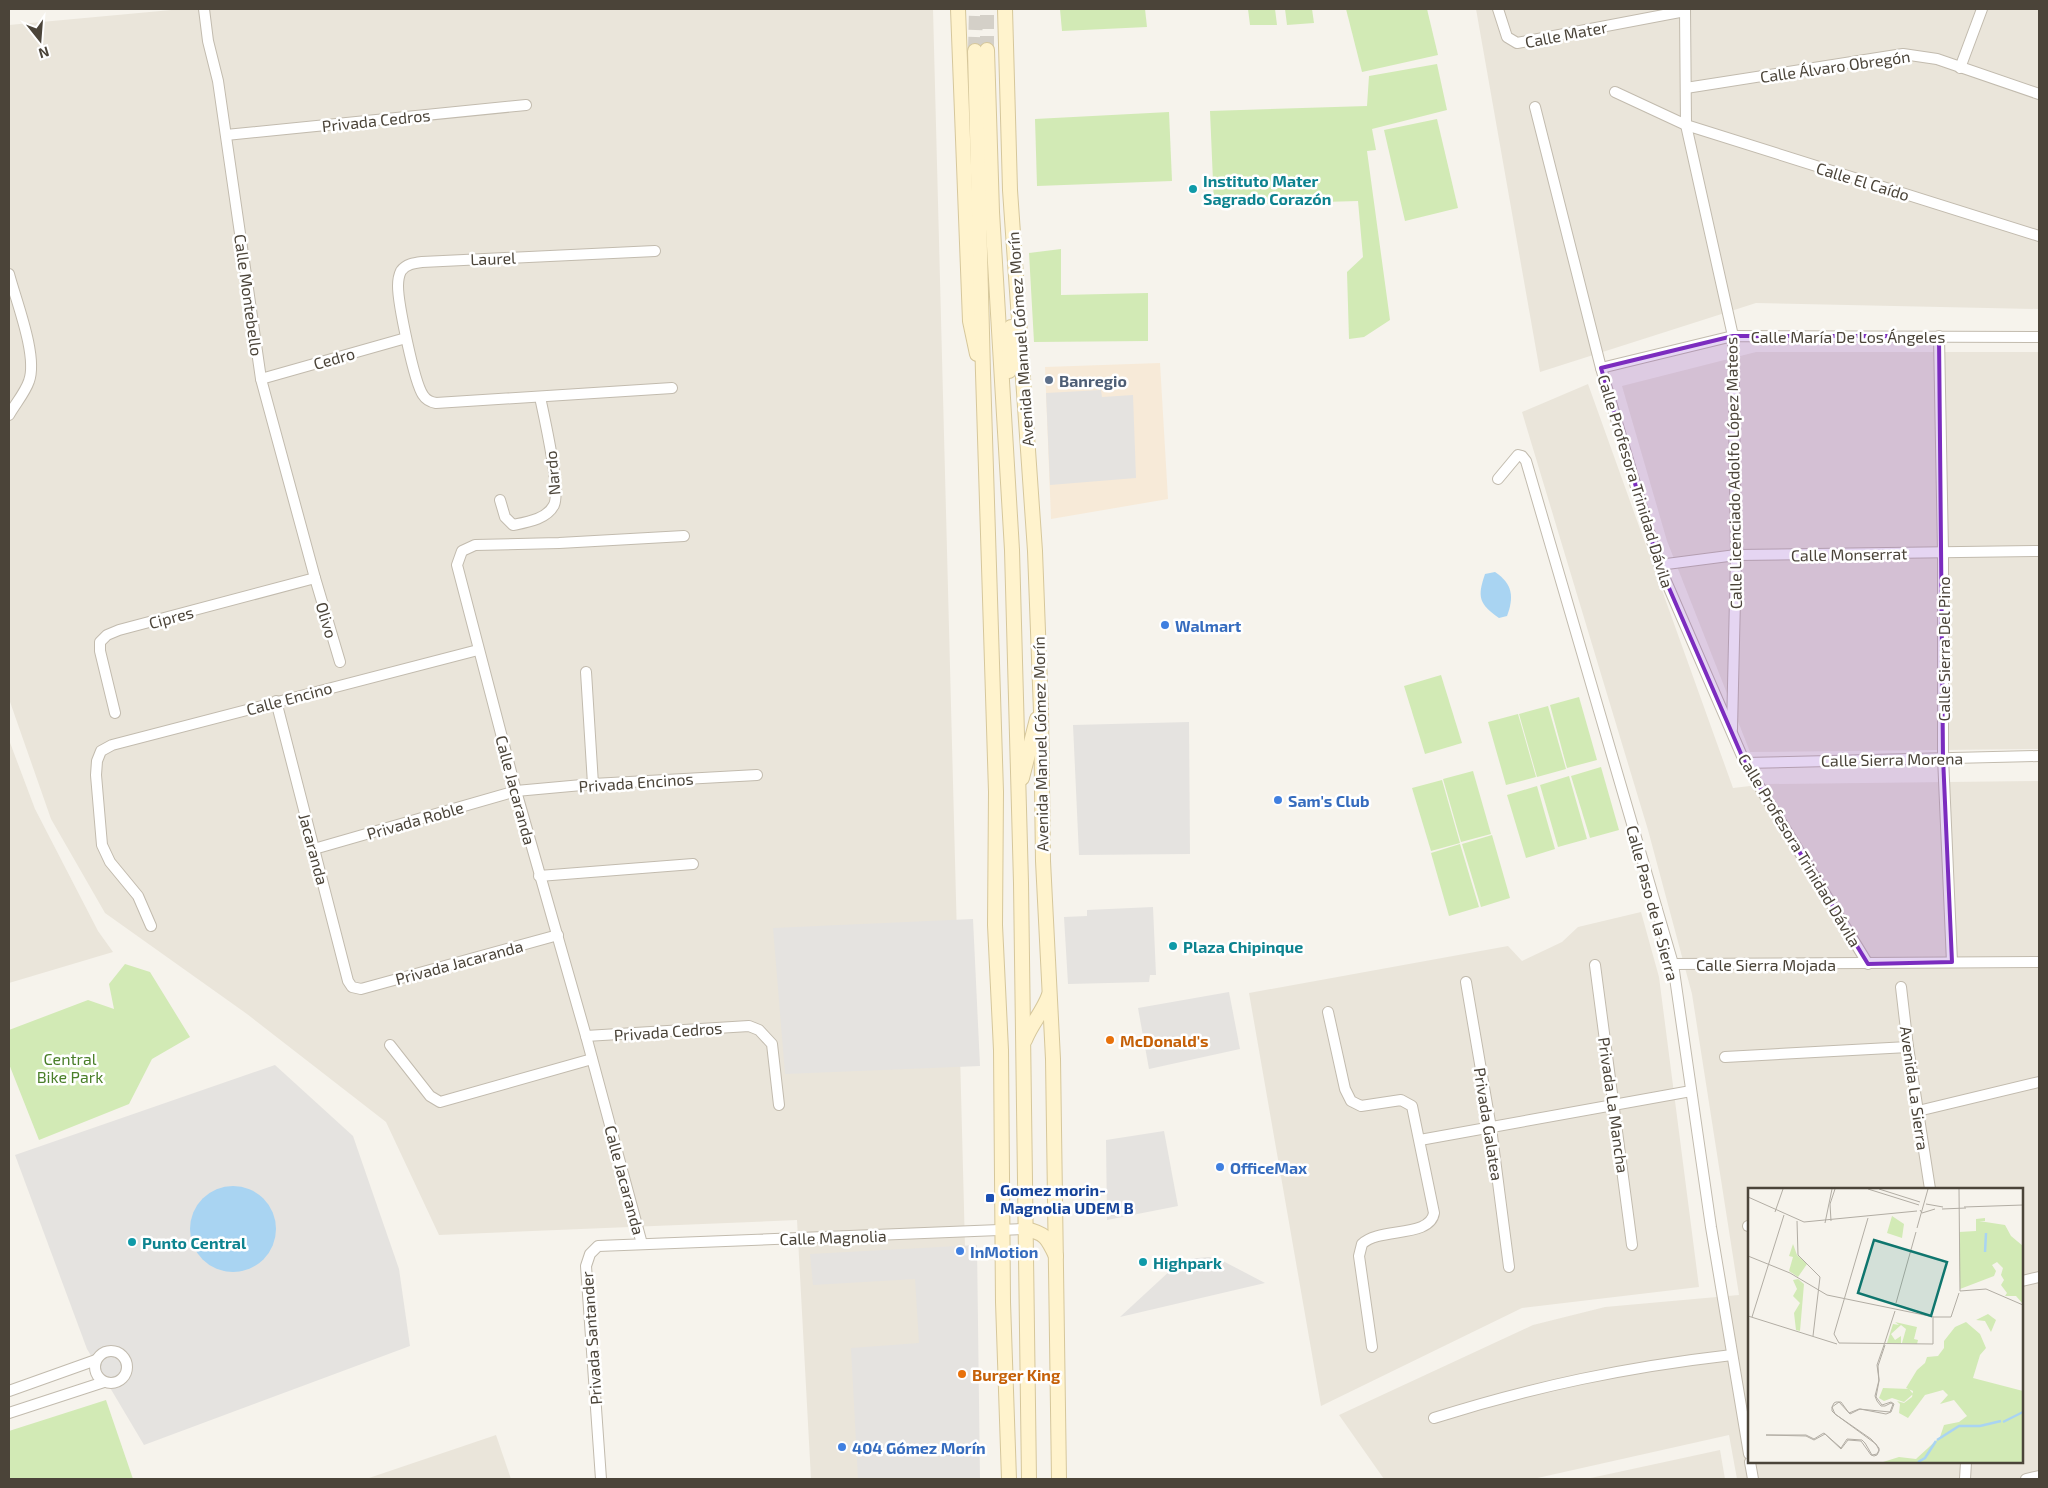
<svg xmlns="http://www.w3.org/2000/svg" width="2048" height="1488" viewBox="0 0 2048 1488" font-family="'Exo 2',sans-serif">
<rect width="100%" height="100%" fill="#f6f3ec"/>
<!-- residential -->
<g fill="#eae5da" fill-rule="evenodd">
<polygon points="182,9 933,9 971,1479 811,1479 797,1220 439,1235 386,1122 247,1014 105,913 51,819 9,699 9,25"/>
<polygon points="1476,9 2039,9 2039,309 1756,303 1540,372"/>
<polygon points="1756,352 2039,352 2039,749 1750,752 1667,541 1622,386"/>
<path d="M1588 384 1733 788 1767 784 2039 781V1479H1737L1729 1435 1533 1479H1384L1339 1415 1533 1325 1605 1307 1739 1295 1692 994 1648 830 1522 412ZM1749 1189H2022V1462H1749Z"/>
<polygon points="9,740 35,809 98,931 113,952 9,983"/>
<polygon points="1641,912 1659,977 1699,1287 1522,1308 1321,1406 1249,993 1508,946 1522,961 1562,942 1578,927"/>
<polygon points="496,1435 511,1479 366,1479"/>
<polygon points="1720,1450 1725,1479 1586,1479"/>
</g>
<!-- commercial -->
<polygon fill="#f7ead8" points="1160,363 1168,499 1051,519 1045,367"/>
<!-- green -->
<g fill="#d2eab5">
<polygon points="1060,9 1145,9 1147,27 1062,31"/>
<polygon points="1248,9 1275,9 1277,25 1250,25"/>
<polygon points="1285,9 1312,9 1314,23 1287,25"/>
<polygon points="1346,9 1427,9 1438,55 1362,72"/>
<polygon points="1437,64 1447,110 1372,129 1376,150 1367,151 1390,320 1364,337 1349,339 1347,272 1363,257 1358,201 1214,205 1210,111 1367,106 1369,76"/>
<polygon points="1169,112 1172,181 1037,186 1035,119"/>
<polygon points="1437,119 1458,208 1405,221 1384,130"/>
<polygon points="1061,249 1061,295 1148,293 1148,341 1034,342 1029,253"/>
<polygon points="1441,675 1462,743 1425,754 1404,686"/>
<polygon points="1579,697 1597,760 1567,768 1550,705"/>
<polygon points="1548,706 1566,769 1537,777 1519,714"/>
<polygon points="1518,714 1536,777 1506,785 1488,722"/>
<polygon points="1601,767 1619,830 1590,838 1571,776"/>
<polygon points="1473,771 1491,834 1461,842 1443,779"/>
<polygon points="1569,776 1587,839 1558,847 1540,785"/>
<polygon points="1442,780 1460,843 1431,851 1412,788"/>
<polygon points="1537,786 1555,849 1526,858 1507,795"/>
<polygon points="1492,835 1510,898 1481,907 1462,844"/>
<polygon points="1460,844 1479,907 1449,916 1431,853"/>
<polygon points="125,964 150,972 190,1037 152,1059 129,1104 39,1140 9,1064 9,1030 88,1000 114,1009 109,984"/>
<polygon points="106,1400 133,1479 9,1479 9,1431"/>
</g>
<!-- parking -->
<g fill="#e5e3e0">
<polygon points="1101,390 1102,397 1133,395 1136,478 1050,485 1046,393"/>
<polygon points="1189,722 1190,854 1079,855 1073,725"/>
<polygon points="1153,907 1156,975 1150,975 1149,982 1068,984 1064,917 1087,916 1087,910"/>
<polygon points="973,919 980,1066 785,1074 773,928"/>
<polygon points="1229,992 1240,1049 1149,1069 1138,1008"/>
<polygon points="275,1065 353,1136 399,1269 410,1346 144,1445 87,1349 15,1155"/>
<polygon points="1164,1131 1178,1206 1107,1220 1106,1140"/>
<polygon points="977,1245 980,1479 858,1479 851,1348 919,1343 915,1279 813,1285 810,1254"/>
<polygon points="1209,1257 1221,1260 1265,1283 1120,1317 1172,1269 1186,1259"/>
</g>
<!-- water -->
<g fill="#a9d4f2">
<path d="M1495 572C1513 584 1514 597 1507 616L1499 618C1479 604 1477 597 1485 574Z"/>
<circle cx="233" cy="1229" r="43"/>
</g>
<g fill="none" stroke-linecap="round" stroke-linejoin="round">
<!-- secondary-tunnel -->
<g stroke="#d4d0c8" stroke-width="14" stroke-dasharray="14 7" stroke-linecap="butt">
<polyline points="987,50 987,9"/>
<polyline points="975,51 976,9"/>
</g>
<!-- street casing -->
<g stroke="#c2bbae" stroke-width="12">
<g id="street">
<polyline points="204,9 208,41 218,81 261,379 315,578 340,662"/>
<polyline points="1498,9 1507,37 1517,43 1685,11"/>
<polyline points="1685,9 1686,125 1733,336 1736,555 1732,729"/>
<polyline points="1960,68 1982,9"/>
<polyline points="1686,88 1903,54 1937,59 2039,94"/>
<polyline points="1615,92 1686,125 2039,236"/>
<polyline points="1535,107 1601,368 1659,565 1745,763 1868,964"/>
<polyline points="226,135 526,105"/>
<path d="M655 251 422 262C414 263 406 264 401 271 399 275 398 281 398 286 398 303 414 382 423 395 426 400 430 402 436 403L672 388"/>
<path d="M9 274C16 301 38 356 29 381 25 393 15 404 9 415"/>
<polyline points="1939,336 1943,552 1943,757 1952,962"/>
<polyline points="1601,368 1733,336 2039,337"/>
<polyline points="261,379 406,338"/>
<polyline points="1498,479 1518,455 1522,456 1526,461 1673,964 1711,1227 1749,1454"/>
<path d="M500 500 505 517 513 525C528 522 547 519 554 505 561 490 544 416 540 397"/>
<polyline points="1659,565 1736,555 2039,551"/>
<polyline points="586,672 593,784"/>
<polyline points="276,701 348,981 352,987 361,989 558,935"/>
<polyline points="115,713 100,651 100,642 107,635 119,630 315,578"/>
<polyline points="1745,763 2039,756"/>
<polyline points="314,849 516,791 593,784 757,775"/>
<polyline points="539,876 693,864"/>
<polyline points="151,926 138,896 110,862 102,845 96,775 97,761 101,751 112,745 478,650"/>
<polyline points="1673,964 2039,962"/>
<polyline points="1595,965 1632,1245"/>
<polyline points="1466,982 1491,1128 1509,1267"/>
<polyline points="1901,987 1908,1047 1930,1189"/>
<path d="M1328 1012 1345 1089 1351 1101 1361 1106 1401 1100 1412 1106 1434 1213C1430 1238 1379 1227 1362 1244L1359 1256 1372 1347"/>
<polyline points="586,1036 749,1026 759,1030 772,1044 779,1105"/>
<polyline points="390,1045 430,1096 440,1102 592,1059"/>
<polyline points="1725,1057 1908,1047"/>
<polyline points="1918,1111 2039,1082"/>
<polyline points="1420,1140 1691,1091"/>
<polyline points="1748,1226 1749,1226"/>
<polyline points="642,1244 586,1036 516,791 457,565 462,551 475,545 559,543 684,536"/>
<polyline points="2022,1281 2039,1277"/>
<circle cx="111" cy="1367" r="16"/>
<polyline points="9,1391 96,1360"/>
<polyline points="9,1413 104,1382"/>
<path d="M1434 1418C1535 1386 1627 1367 1732 1355"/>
<polyline points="1750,1462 1753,1479"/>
<polyline points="601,1479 586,1266 590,1254 598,1246 1025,1229"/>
<polyline points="1965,1479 1966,1462"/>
<polyline points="2026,1479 2039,1476"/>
</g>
</g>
<!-- secondary casing -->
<g stroke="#d6c79b" stroke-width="16">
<g id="secondary">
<polyline points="958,9 970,321 977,354"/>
<polyline points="1005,9 1010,190 1035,551 1041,712 1043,861 1053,1059 1059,1479"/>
<polyline points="987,50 992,212 1012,550 1021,883 1029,1479"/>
<polyline points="975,51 983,373 996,792 995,925 1001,1050 1003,1302 1009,1479"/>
<polyline points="1009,371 1011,327"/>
<polyline points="1022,778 1037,719"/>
<path d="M1025 1040C1031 1024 1043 1012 1049 995"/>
<path d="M1025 1229C1045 1233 1047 1237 1056 1256"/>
</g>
</g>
<!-- street -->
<use href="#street" stroke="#fff" stroke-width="10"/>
<!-- secondary -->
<use href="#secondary" stroke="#fff3cd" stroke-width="14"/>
</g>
<!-- marked area -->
<path fill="#7b2cbf" fill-opacity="0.2" stroke="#7b2cbf" stroke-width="4" stroke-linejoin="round" d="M1733 336H1939L1943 757 1952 962 1868 964 1745 763 1659 565 1601 368Z"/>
<!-- markers -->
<g fill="#0f9aa8" stroke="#fff" stroke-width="2">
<circle cx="1193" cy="189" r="5"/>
<circle cx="1173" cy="946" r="5"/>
<circle cx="132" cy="1242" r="5"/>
<circle cx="1143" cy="1262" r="5"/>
</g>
<circle fill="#5c6f8a" stroke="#fff" stroke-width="2" cx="1049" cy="380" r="5"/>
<g fill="#3f7fe0" stroke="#fff" stroke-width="2">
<circle cx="1165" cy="625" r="5"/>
<circle cx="1278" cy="800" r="5"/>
<circle cx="1220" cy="1167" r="5"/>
<circle cx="960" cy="1251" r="5"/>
<circle cx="842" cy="1447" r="5"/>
</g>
<g fill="#e8710a" stroke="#fff" stroke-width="2">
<circle cx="1110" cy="1040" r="5"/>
<circle cx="962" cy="1374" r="5"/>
</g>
<rect fill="#1a4fb4" stroke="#fff" stroke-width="2" x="985" y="1193" width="10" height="10" rx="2.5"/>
<g text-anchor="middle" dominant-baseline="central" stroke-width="5" stroke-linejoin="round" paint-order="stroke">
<!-- street labels -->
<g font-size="16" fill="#4b4439" stroke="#fff">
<text transform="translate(1566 34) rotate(-11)">Calle Mater</text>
<text transform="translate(1835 66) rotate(-8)">Calle Álvaro Obregón</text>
<text transform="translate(376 120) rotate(-6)">Privada Cedros</text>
<text transform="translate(1863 181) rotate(17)">Calle El Caído</text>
<text transform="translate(493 258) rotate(-2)">Laurel</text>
<text transform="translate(249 295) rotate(82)">Calle Montebello</text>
<text x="1848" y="336">Calle María De Los Ángeles</text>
<text transform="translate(1020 339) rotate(-94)">Avenida Manuel Gómez Morín</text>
<text transform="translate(334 358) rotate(-16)">Cedro</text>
<text transform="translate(552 473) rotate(-95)">Nardo</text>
<text transform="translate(1733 473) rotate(-91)">Calle Licenciado Adolfo López Mateos</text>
<text transform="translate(1636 481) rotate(73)">Calle Profesora Trinidad Dávila</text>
<text transform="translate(1849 554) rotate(-1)">Calle Monserrat</text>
<text transform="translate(171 617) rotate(-15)">Cipres</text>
<text transform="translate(327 620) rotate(73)">Olivo</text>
<text transform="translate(1943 649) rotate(-90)">Calle Sierra Del Pino</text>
<text transform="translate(289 698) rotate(-15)">Calle Encino</text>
<text transform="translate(1040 744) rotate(-91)">Avenida Manuel Gómez Morín</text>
<text transform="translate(1892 759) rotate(-1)">Calle Sierra Morena</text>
<text transform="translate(636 782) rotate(-4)">Privada Encinos</text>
<text transform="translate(516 790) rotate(75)">Calle Jacaranda</text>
<text transform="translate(415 820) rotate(-16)">Privada Roble</text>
<text transform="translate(314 849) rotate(75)">Jacaranda</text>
<text transform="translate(1800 850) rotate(59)">Calle Profesora Trinidad Dávila</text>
<text transform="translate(1653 903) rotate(75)">Calle Paso de la Sierra</text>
<text transform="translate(459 962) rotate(-15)">Privada Jacaranda</text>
<text x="1766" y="964">Calle Sierra Mojada</text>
<text transform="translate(668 1031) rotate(-4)">Privada Cedros</text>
<text transform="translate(1915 1088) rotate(82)">Avenida La Sierra</text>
<text transform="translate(1614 1105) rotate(82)">Privada La Mancha</text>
<text transform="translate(1489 1124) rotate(81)">Privada Galatea</text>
<text transform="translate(625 1180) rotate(75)">Calle Jacaranda</text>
<text transform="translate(833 1237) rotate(-2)">Calle Magnolia</text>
<text transform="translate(591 1338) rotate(-94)">Privada Santander</text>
</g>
<!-- culture labels -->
<g font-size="16" font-weight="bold" fill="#0d838f" stroke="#fff" text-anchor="start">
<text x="1203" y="180">Instituto Mater<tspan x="1203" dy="18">Sagrado Corazón</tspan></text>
<text x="1183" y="946">Plaza Chipinque</text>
<text x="142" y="1242">Punto Central</text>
<text x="1153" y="1262">Highpark</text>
</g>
<!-- service labels -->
<g font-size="16" font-weight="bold" fill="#4e5e75" stroke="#fff" text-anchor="start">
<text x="1059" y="380">Banregio</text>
</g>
<!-- shop labels -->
<g font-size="16" font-weight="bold" fill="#366cbe" stroke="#fff" text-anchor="start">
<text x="1175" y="625">Walmart</text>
<text x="1288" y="800">Sam's Club</text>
<text x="1230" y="1167">OfficeMax</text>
<text x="970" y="1251">InMotion</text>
<text x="852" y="1447">404 Gómez Morín</text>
</g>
<!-- food labels -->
<g font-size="16" font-weight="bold" fill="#c56008" stroke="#fff" text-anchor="start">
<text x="1120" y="1040">McDonald's</text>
<text x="972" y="1374">Burger King</text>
</g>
<!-- park labels -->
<g font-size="16" fill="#4a7f2a" stroke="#fff">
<text x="70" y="1058">Central<tspan x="70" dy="18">Bike Park</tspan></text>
</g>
<!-- transit labels -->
<g font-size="16" font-weight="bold" fill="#164399" stroke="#fff" text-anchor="start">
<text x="1000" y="1189">Gomez morin-<tspan x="1000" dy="18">Magnolia UDEM B</tspan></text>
</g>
</g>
<!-- overview -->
<g transform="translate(1748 1188)">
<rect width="275" height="275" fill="#f6f3ec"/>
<path d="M144 28 156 36 154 50 139 45ZM237 30V33H231L257 37 263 48 275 58V116L268 108H257L259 105 253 97 256 92 253 87 255 80 249 74 244 77 248 83 246 88 212 101 211 44 228 43V31ZM45 56 49 67 59 76 50 89 41 83 45 69 41 68ZM50 91 56 96 52 143 48 142 46 125 52 115 45 108 49 101 45 92ZM240 126 248 132 243 144 237 133 228 132ZM147 134 169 139 166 151 170 152 169 156 154 155 158 141 153 137 143 146 147 152 153 148V156L139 155 145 136 151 137ZM218 134 232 146 238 160 232 167 225 190 275 203V274H135L151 269 168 271 192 249 196 237 211 234 219 228 206 212 192 216 200 207 195 202 177 207 160 230 151 225 152 216 149 213 156 215 164 209 165 203 158 200 169 182 177 175 179 169 190 168 196 160V153L207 139ZM135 200 161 201 165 206 156 214 144 210 136 213 131 210Z" fill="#d2eab5"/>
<path fill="none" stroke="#a9d4f2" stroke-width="2.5" d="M237 64 238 45M255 234 275 224M189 252 211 238H232L253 233M170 274 177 270 188 253"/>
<path fill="none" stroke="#b2ada4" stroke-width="1" d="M120 1 171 17M131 1 172 14M211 1 212 103M0 9 56 34 169 23M178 16 195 19M216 19 275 17M194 21 218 20M172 22 174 25 187 21M27 24 35 1M49 33 50 67 72 89 65 148M83 33 82 16 87 1M77 35 84 1M169 40 180 1M0 68 42 85 79 107 186 129H203L211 105M212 103 238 101 275 117M148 115 168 44M0 128 89 156M4 129 36 27M91 155 86 146 120 30M91 155 185 156V129M136 157 129 177 131 192 127 208 129 213 133 218H137L143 215 145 216 142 224 111 221 101 225 93 214H88L86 215 84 219V223L87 226 128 256 131 262 129 266 124 267 117 255 114 252 99 251 93 260 76 245 74 246 66 251 58 247H18L58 248 66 252 77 246 93 261 100 252 113 253 123 267 126 268 129 267 131 263V260L123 251 87 226 84 219 91 214 102 226 112 221 138 226 143 224 146 216 143 214 134 217 128 209 131 193 130 178 137 157M136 157 147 123"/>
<path fill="#0f766e" fill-opacity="0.15" stroke="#0f766e" stroke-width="2.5" d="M126 52 199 74 183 128 110 105Z"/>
<rect width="275" height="275" fill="none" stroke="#4b4439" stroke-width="2.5"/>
</g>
<!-- border -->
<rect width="2048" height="1488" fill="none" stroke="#4b4439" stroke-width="20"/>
<!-- north arrow -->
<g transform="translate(40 40) rotate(163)" stroke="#ffffff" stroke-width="4" paint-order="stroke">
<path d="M0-4L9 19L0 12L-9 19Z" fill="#4b4439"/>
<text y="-8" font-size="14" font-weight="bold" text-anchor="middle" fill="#4b4439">N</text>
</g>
</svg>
